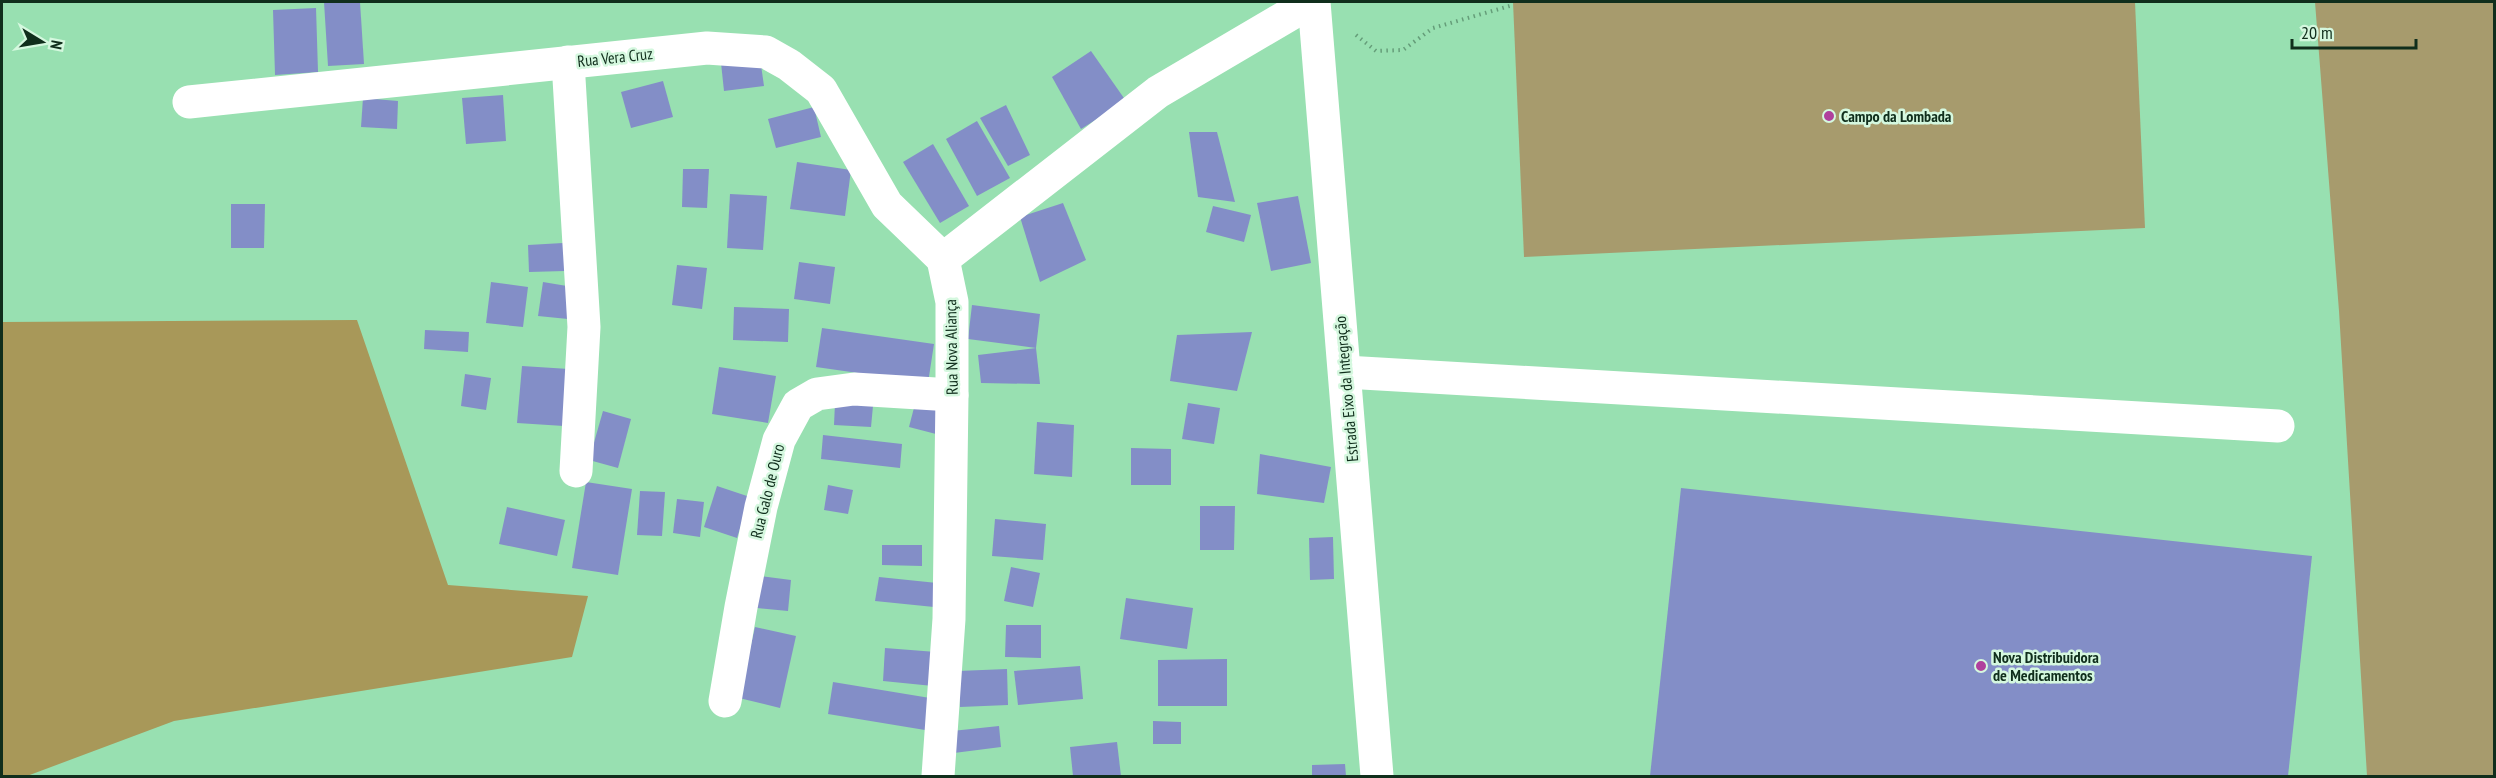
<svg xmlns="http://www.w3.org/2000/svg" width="2496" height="778" viewBox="0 0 2496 778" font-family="'PT Sans Narrow',sans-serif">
<rect width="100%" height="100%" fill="#98e0b1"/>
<!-- green -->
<g fill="#a79b6d">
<polygon points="1513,2 2135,2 2145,228 1524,257"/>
<polygon points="2315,2 2494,2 2494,776 2367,776 2339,311"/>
</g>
<!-- forest -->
<polygon fill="#a89859" points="357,320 448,585 588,596 572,657 174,721 27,776 2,776 2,322"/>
<!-- building -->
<g fill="#838ec7">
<polygon points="324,2 360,2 364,64 328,66"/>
<polygon points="316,8 318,72 275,75 273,10"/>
<polygon points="1091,51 1126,101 1081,129 1052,77"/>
<polygon points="760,58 764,86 724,91 721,63"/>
<polygon points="663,81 673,117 631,128 621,92"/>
<polygon points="503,95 506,141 466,144 462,98"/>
<polygon points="363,98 398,101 397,129 361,127"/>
<polygon points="1006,105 1030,155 1008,166 980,118"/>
<polygon points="814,107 821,137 776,148 768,119"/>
<polygon points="977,121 1010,178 977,196 946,139"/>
<polygon points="1189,132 1217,132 1235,202 1198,197"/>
<polygon points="933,144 969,206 940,223 903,162"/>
<polygon points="797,162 851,170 845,216 790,209"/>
<polygon points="683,169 709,169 707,208 682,207"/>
<polygon points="730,194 767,196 763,250 727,248"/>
<polygon points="1298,196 1311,263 1271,271 1257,203"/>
<polygon points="1063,203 1086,260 1040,282 1020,217"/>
<polygon points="231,204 265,204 264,248 231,248"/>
<polygon points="1213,206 1251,215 1244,242 1206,232"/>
<polygon points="563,243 565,271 529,272 528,245"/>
<polygon points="799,262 835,267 830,304 794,299"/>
<polygon points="677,265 707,268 702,309 672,305"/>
<polygon points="491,282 528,287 523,327 486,323"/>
<polygon points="543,282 573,287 568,319 538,316"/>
<polygon points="972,305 1040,314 1036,348 1040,384 981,383 978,355 1036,348 968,339"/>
<polygon points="734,307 789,309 788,342 733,340"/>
<polygon points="822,328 934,344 928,383 816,367"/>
<polygon points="425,330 469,332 468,352 424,349"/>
<polygon points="1252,332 1237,391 1170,381 1177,335"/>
<polygon points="522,366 569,369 564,426 517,423"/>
<polygon points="719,367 776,376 768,423 712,414"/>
<polygon points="465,374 491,378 486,410 461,406"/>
<polygon points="916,400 943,408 936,434 909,427"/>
<polygon points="835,403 873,406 871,427 834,425"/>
<polygon points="1188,403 1220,408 1214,444 1182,439"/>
<polygon points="603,411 631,419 618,468 589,460"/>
<polygon points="1037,422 1074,425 1072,477 1034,474"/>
<polygon points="823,435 902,444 900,468 821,459"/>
<polygon points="1131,448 1171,449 1171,485 1131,485"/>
<polygon points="1260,454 1331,467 1324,503 1257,494"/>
<polygon points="586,482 632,489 618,575 572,568"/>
<polygon points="828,485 853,490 848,514 824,510"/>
<polygon points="717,486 750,497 737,538 704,527"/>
<polygon points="1681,488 2312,556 2288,776 1650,776"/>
<polygon points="640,491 665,492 662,536 637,535"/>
<polygon points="677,499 704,502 700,537 673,533"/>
<polygon points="1200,506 1235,506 1234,550 1200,550"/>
<polygon points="507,507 565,520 557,556 499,544"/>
<polygon points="995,519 1046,524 1043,560 992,556"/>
<polygon points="1333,537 1334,579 1310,580 1309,538"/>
<polygon points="882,545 922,545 922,566 882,565"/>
<polygon points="1011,567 1040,573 1033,607 1004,601"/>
<polygon points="760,576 791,580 788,611 757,608"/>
<polygon points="879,577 937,583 934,607 875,601"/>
<polygon points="1126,598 1193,608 1187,649 1120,639"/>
<polygon points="1006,625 1041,625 1041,658 1005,657"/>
<polygon points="755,627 796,636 780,708 739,698"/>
<polygon points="885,648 936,652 933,686 883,681"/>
<polygon points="1227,659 1227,706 1158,706 1158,660"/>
<polygon points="1080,666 1083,699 1018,705 1014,671"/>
<polygon points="1007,669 1008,705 960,707 958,671"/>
<polygon points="833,682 930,698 925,730 828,714"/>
<polygon points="1153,721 1181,722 1181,744 1153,744"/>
<polygon points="999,726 1001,747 954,753 952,731"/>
<polygon points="1117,742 1121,776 1073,776 1070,747"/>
<polygon points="1345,764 1346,776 1312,776 1312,765"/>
</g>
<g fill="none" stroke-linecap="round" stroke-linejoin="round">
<!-- path -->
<polyline stroke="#659d79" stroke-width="4" stroke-dasharray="1.5 4.5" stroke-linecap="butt" points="1356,35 1376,51 1403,50 1433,28 1513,5"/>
<!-- minor -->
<g stroke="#fff" stroke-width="33">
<polyline points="568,62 584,327 576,471"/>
<polyline points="189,102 707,48 766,52 789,65 821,90 887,205 943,259"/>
<polyline points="943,259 1158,92 1311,2"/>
<polyline points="1345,372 2278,426"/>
<polyline points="725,701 741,607 761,507 779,440 798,405 817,394 854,389 952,395"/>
<polyline points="938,776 949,619 952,395 952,302 943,259"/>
</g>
<!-- major -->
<polyline stroke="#fff" stroke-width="33" points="1314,2 1377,776"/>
</g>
<!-- markers -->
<g fill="#b0409d" stroke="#d5f8df" stroke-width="2">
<circle cx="1829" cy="116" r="6"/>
<circle cx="1981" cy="666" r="6"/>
</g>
<g text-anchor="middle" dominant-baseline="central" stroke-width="5" stroke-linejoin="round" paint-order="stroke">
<!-- street labels -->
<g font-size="16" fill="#102e1c" stroke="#d5f8df">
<text transform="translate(615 57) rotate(-6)">Rua Vera Cruz</text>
<text transform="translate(951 347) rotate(-91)">Rua Nova Aliança</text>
<text transform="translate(1346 389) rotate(-95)">Estrada Eixo da Integração</text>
<text transform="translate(767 491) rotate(-76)">Rua Galo de Ouro</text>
</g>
<!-- poi labels -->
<g font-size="16" font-weight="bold" fill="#102e1c" stroke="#d5f8df" text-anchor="start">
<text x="1841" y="116">Campo da Lombada</text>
<text x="1993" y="657">Nova Distribuidora<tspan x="1993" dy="18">de Medicamentos</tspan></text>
</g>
</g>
<!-- border -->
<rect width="2496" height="778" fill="none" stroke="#102e1c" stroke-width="6"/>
<!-- north arrow -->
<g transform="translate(42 42) rotate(101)" stroke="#d5f8df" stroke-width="4.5" paint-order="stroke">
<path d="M0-4.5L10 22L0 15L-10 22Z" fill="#102e1c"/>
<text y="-9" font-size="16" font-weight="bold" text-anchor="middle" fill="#102e1c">N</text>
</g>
<!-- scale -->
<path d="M2292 39v9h124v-9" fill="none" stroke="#102e1c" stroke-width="3"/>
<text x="2301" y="39" font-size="18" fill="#102e1c" stroke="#d5f8df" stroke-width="4.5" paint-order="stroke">20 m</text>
</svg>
